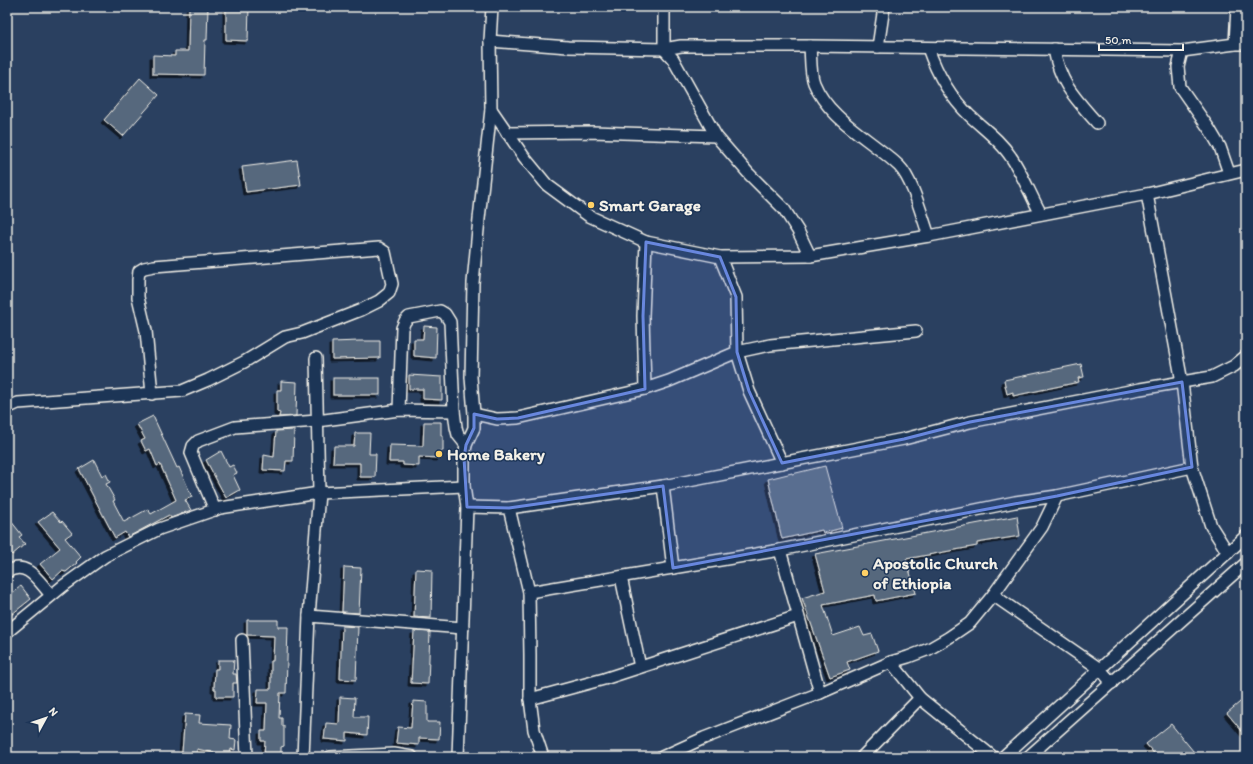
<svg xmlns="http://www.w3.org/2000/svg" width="1253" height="764" viewBox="0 0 1253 764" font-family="Itim,sans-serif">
<defs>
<filter id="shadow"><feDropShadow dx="-3" dy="3" stdDeviation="0" flood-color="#0009"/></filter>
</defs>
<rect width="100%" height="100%" fill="#2a4060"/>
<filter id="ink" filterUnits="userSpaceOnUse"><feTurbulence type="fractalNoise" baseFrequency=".025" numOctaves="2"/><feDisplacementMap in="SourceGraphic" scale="8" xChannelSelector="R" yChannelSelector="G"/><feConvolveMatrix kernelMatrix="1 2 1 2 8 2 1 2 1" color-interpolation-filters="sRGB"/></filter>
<g filter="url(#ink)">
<!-- building -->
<g fill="#56677d" stroke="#f4f1e8" filter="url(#shadow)">
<polygon points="189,7 208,7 207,40 205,40 204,75 153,74 153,55 175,56 175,51 188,51"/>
<polygon points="226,7 249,7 248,41 226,40"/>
<polygon points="140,78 159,95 123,136 104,120"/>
<polygon points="297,160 301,185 246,192 242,167"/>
<polygon points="424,326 437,327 436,358 414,356 414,339 423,339"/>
<polygon points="359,341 380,341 380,358 332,359 332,342"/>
<polygon points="1081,364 1084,377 1078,378 1079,382 1013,396 1013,392 1007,394 1004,380"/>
<polygon points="409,375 442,377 442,400 423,399 423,389 409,389"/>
<rect x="333" y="378" width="47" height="17"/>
<polygon points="281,381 297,382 296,416 279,417 280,413 277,412 277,390 281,390"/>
<polygon points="153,416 177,468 179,467 192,497 185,500 191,510 171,518 169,515 128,537 125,532 115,538 79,469 94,460 102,476 106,474 110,482 106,484 115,500 113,501 124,522 148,509 151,514 176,500 160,464 157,466 150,449 146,451 141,441 145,439 137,424"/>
<polygon points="424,422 441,422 441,436 443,436 443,451 440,451 440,458 419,457 419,466 403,465 403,462 389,462 390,445 423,446"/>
<polygon points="294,430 293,461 286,461 285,471 263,470 264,455 274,457 276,431"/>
<polygon points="355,433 370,433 369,454 376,454 375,477 360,477 360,463 333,463 334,446 354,446"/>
<polygon points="221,451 229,467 233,465 237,473 233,475 240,490 226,498 206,460"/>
<polygon points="825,466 842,528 823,533 822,530 782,539 768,479 792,473 792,474"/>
<polygon points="52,512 61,522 62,521 72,533 65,538 81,557 76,562 77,563 66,572 62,571 53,579 40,564 60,548 38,522"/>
<polygon points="7,516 22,535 19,537 25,544 12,555 7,550"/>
<polygon points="1017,516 1020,536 977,543 977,546 906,559 916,593 876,601 875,595 823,605 833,636 860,627 864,636 872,634 878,651 847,662 850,670 830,677 802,598 825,591 815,554"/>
<polygon points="344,567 361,568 359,613 342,612"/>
<polygon points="416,569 432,570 431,618 414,617"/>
<polygon points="21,586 31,599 7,618 7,597"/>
<polygon points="247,620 278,620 278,627 288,627 286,693 280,693 279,718 282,718 282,726 284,726 284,746 281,747 281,754 264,754 265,741 261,741 261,731 266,731 267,703 257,703 258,689 271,689 271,661 273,661 274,636 247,635"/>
<polygon points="342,626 358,627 356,680 340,679"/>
<polygon points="414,631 430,632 428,684 411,683"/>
<polygon points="218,660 234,660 233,674 236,674 237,683 233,683 233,697 216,697 216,689 214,689 215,669 218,669"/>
<polygon points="340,697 355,698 354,717 368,717 367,735 347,733 347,741 324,739 326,723 339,724"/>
<polygon points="1246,697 1246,736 1227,713"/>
<polygon points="413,701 427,702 427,722 440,722 439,739 419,738 419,745 396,743 398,727 411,728"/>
<polygon points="185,714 200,715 199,723 231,725 230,739 236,740 235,750 231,749 230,757 215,757 215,753 197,749 197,753 182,752"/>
<polygon points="1171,724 1198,757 1157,757 1146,744"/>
</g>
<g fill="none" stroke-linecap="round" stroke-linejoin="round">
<!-- minor casing -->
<g stroke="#f4f1e8" stroke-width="14">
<g id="minor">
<polyline points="664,7 664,49 673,59 716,136 749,174 784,209 798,231 810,256"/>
<polyline points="490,41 568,47 664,49 681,46 810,46 1182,51 1235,44 1246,44"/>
<polyline points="1235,44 1237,7"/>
<path d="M810 46C811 56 810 73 814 83 829 120 871 139 899 166 913 180 922 217 929 236"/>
<polyline points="878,47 884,7"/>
<path d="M928 48C937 74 950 97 970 116 984 129 1000 140 1011 157 1022 173 1031 196 1041 214"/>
<path d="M1054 49C1060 84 1075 98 1097 123"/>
<polyline points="1182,51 1178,67 1180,87 1210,130 1220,147 1229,173"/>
<polyline points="491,109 524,157 547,185 589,216 646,242 720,257 810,256 929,236 1147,194 1246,170"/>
<polyline points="507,133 592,132 716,136"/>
<polyline points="1147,194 1182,382 1192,467 1211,526 1228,553"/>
<polyline points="720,257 736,297 737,352 749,391 782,463"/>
<polyline points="645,389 643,316 646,242"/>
<polyline points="7,408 18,403 182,391 208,380 244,362 285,337 302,333 361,310 379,301 389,293 392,284 385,252 379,248 154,266 144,268 139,271 138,280 138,297 146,331 152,394"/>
<polyline points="399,410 402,328 405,321 409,317 440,311 445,314 450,322 454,411 456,427 458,435 466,445"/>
<polyline points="474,414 497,419 518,418 645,389 669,381 737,352 770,345 916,331"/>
<polyline points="663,486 673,568"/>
<polyline points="467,507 509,508 529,592 530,655 530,699 534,730 543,757"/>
<polyline points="509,508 663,486 904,439 970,422 1140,389 1212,377 1234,366 1246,356"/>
<polyline points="215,510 191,453 193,446 198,441 235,427 317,421 399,410 454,411"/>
<polyline points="780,550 820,693"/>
<path d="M7 572C27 559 39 582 51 595"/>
<polyline points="621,577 640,667"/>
<polyline points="529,592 780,550 1015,502 1057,496 1192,467"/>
<polyline points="993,595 1100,669 1112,683"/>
<polyline points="309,616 463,628"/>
<polyline points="7,632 63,586 105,556 159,529 220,508 319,493 464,486"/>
<polyline points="242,640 247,757"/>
<polyline points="891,662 920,698 993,757"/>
<polyline points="530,699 604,679 798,616"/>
<polyline points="303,757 309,616 319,493 316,358"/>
<polyline points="330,757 394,754 412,757"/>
<polyline points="458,757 467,507 464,486 464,458 466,445 474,428 474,414 471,377 473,283 479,219 491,109 490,41 492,7"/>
<polyline points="662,757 704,738 820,693 891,662 908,657 929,649 948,638 970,623 993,595 1042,527 1057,496"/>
<polyline points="862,757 920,698"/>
<polyline points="1003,757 1246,536"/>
<polyline points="1028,757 1246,563"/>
</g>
</g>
<!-- minor -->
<use href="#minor" stroke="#1d3557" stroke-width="11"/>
</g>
</g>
<!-- marked area -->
<path fill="#6887de" fill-opacity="0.2" stroke="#6887de" stroke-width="3" stroke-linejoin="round" d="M646 242 720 257 736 297 737 352 749 391 782 463 904 439 970 422 1182 382 1192 467 1057 496 673 568 663 486 509 508 467 507 464 458 466 445 474 428V414L497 419 518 418 645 389 643 316Z"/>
<!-- markers -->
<g fill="#ffd166" stroke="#1d3557" stroke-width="1.5">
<circle cx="591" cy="205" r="4"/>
<circle cx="439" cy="454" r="4"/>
<circle cx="865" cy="573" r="4"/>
</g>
<g text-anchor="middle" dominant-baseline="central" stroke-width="3" stroke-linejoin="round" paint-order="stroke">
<!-- poi labels -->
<g font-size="17" font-weight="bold" fill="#f4f1e8" stroke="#1d3557" text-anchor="start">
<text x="599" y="205">Smart Garage</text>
<text x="447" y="454">Home Bakery</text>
<text x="873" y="563">Apostolic Church<tspan x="873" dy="20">of Ethiopia</tspan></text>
</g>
</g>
<!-- margin -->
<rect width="1253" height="764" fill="none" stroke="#1d3557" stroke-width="24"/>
<rect x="12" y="12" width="1229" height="740" fill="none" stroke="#f4f1e8" stroke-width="1.5" filter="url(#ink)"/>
<!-- north arrow -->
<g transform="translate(46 718) rotate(50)" stroke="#1d3557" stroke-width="3" paint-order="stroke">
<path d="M0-3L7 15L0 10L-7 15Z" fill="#f4f1e8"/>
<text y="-6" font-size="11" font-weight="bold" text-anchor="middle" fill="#f4f1e8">N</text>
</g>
<!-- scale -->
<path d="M1099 44v6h84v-6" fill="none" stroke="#f4f1e8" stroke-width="2"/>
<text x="1105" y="44" font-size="12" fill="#f4f1e8" stroke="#1d3557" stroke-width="3" paint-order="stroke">50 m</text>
</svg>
